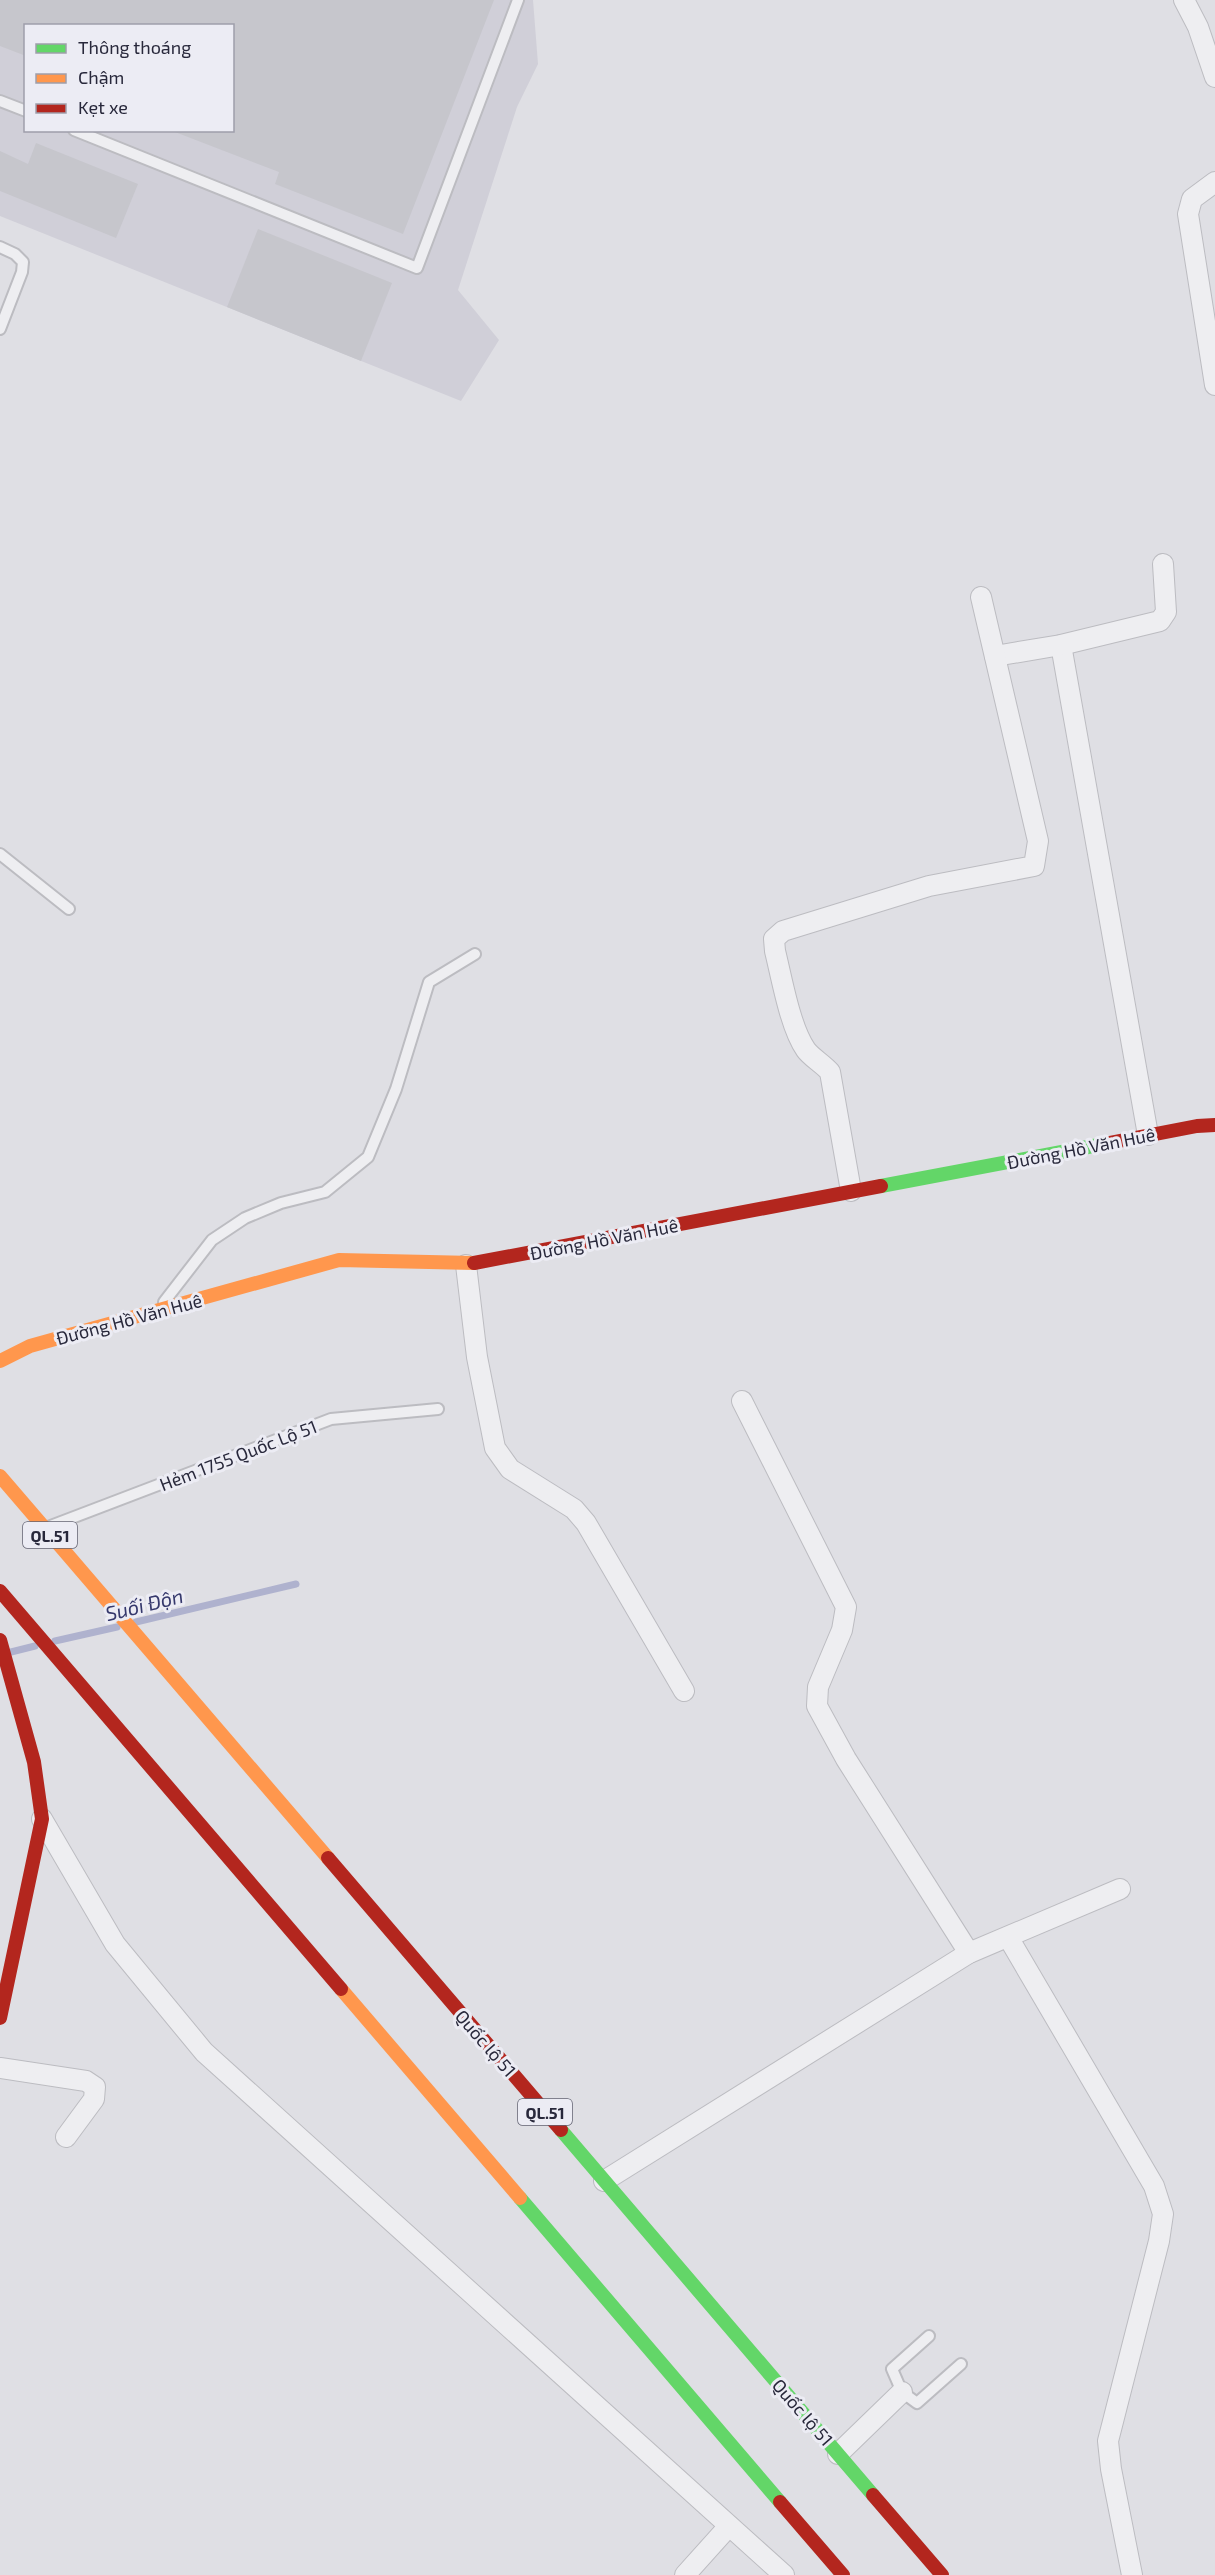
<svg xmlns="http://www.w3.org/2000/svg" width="1215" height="2575" viewBox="0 0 1215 2575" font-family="'Exo 2',sans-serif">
<rect width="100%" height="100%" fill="#dfdfe4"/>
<!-- built -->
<path fill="#d0cfd8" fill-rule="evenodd" d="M0 0H533L538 64 517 107 458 290 499 340 461 401 0 216ZM26 26H232V130H26Z"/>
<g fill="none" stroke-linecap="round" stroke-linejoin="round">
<!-- stream -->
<g stroke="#afb2ce" stroke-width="7">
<polyline points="136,1622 296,1584"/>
<polyline points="55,1641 117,1627"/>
<polyline points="11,1652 35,1646"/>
</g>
</g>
<!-- building -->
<g fill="#c6c6cc">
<polygon points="0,0 494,0 403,234 275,184 279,172 175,132 232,130 232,26 26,26 26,56 0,46"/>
<polygon points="36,143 138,184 116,238 0,191 0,151 28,164"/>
<polygon points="258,229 392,283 361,361 227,307"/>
</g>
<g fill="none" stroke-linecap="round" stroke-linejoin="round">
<!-- lane casing -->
<g stroke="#bcbcc1" stroke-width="14">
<g id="lane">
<polyline points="0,101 26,111"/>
<polyline points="74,130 417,268 518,0"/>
<polyline points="0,247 15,254 23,262 22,272 0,329"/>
<polyline points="0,854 69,909"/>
<polyline points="164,1302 212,1240 245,1218 281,1203 325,1192 368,1157 396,1089 429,982 475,954"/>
<polyline points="48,1527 331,1419 438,1409"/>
<polyline points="929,2336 892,2369 902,2392 917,2403 961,2364"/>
</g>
</g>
<!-- street casing -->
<g stroke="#bcbcc1" stroke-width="22">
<g id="street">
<polyline points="1184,0 1198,27 1215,77"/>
<polyline points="1215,182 1192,199 1188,214 1215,385"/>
<polyline points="1061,645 1148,1135"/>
<polyline points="995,656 1061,645 1160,621 1166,612 1163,564"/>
<path d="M851 1191 830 1072C823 1064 811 1057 806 1050 790 1027 782 979 775 951L774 939 783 931 929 886 1034 866 1038 841 981 597"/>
<polyline points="466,1265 477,1357 495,1448 510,1469 574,1509 586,1523 684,1691"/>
<polyline points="742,1401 846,1607 842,1630 818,1687 817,1706 846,1759 969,1953"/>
<polyline points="42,1819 115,1944 204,2052 784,2575"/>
<polyline points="1008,1937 1154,2186 1163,2214 1159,2241 1108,2441 1111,2469 1132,2575"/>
<polyline points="0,2068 86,2081 95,2087 94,2099 66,2137"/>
<polyline points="604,2181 969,1953 1120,1889"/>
<polyline points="838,2454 902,2392"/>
<polyline points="685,2575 729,2526"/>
</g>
</g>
<!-- lane -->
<use href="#lane" stroke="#eeeef1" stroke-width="10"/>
<!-- street -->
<use href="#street" stroke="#eeeef1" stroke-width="20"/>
<!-- fast -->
<g stroke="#63d668" stroke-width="14">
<polyline points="881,1186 1109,1143"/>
<polyline points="561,2130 873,2495"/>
<polyline points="520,2198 780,2502"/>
</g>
<!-- slow -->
<g stroke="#ff974d" stroke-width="14">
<polyline points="0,1361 30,1346 339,1260 474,1263"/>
<polyline points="0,1476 328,1858"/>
<polyline points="341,1989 520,2198"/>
</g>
<!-- jam -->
<g stroke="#b3261e" stroke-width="14">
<polyline points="1109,1143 1197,1126 1215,1125"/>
<polyline points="474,1263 881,1186"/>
<polyline points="0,1591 341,1989"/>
<polyline points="0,1640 34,1762 42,1819 0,2018"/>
<polyline points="328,1858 561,2130"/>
<polyline points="873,2495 942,2575"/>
<polyline points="780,2502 843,2575"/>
</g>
</g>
<g text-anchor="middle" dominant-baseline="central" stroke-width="6" stroke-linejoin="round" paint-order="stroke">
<!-- shield labels -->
<g fill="#ececf4" stroke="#636372" stroke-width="1.5">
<rect x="23" y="1522" width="54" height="26" rx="4.5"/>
<rect x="518" y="2099" width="54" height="26" rx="4.5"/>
</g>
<g font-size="16" font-weight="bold" fill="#28283b">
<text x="50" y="1535">QL.51</text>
<text x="545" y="2112">QL.51</text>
</g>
<!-- street labels -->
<g font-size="18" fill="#28283b" stroke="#ececf4">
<text transform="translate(1081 1148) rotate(-11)">Đường Hồ Văn Huê</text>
<text transform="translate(604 1239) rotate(-11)">Đường Hồ Văn Huê</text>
<text transform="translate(129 1319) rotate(-15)">Đường Hồ Văn Huê</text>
<text transform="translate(238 1455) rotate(-21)">Hẻm 1755 Quốc Lộ 51</text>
<text transform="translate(486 2043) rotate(49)">Quốc lộ 51</text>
<text transform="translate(803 2412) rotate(49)">Quốc lộ 51</text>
</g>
<!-- water labels -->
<g font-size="20" font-style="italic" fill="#35386c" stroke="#ececf4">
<text transform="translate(144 1604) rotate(-14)">Suối Độn</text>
</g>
</g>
<!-- legend -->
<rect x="24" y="24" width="210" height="108" fill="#ececf4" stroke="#9e9eaa" stroke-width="1.5"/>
<rect x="36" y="44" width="30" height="9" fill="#63d668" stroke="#9e9eaa" stroke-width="1.5"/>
<text x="78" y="54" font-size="18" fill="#28283b">Thông thoáng</text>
<rect x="36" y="74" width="30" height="9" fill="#ff974d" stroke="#9e9eaa" stroke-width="1.5"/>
<text x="78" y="84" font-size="18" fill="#28283b">Chậm</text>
<rect x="36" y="104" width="30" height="9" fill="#b3261e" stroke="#9e9eaa" stroke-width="1.5"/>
<text x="78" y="114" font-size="18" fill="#28283b">Kẹt xe</text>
</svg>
